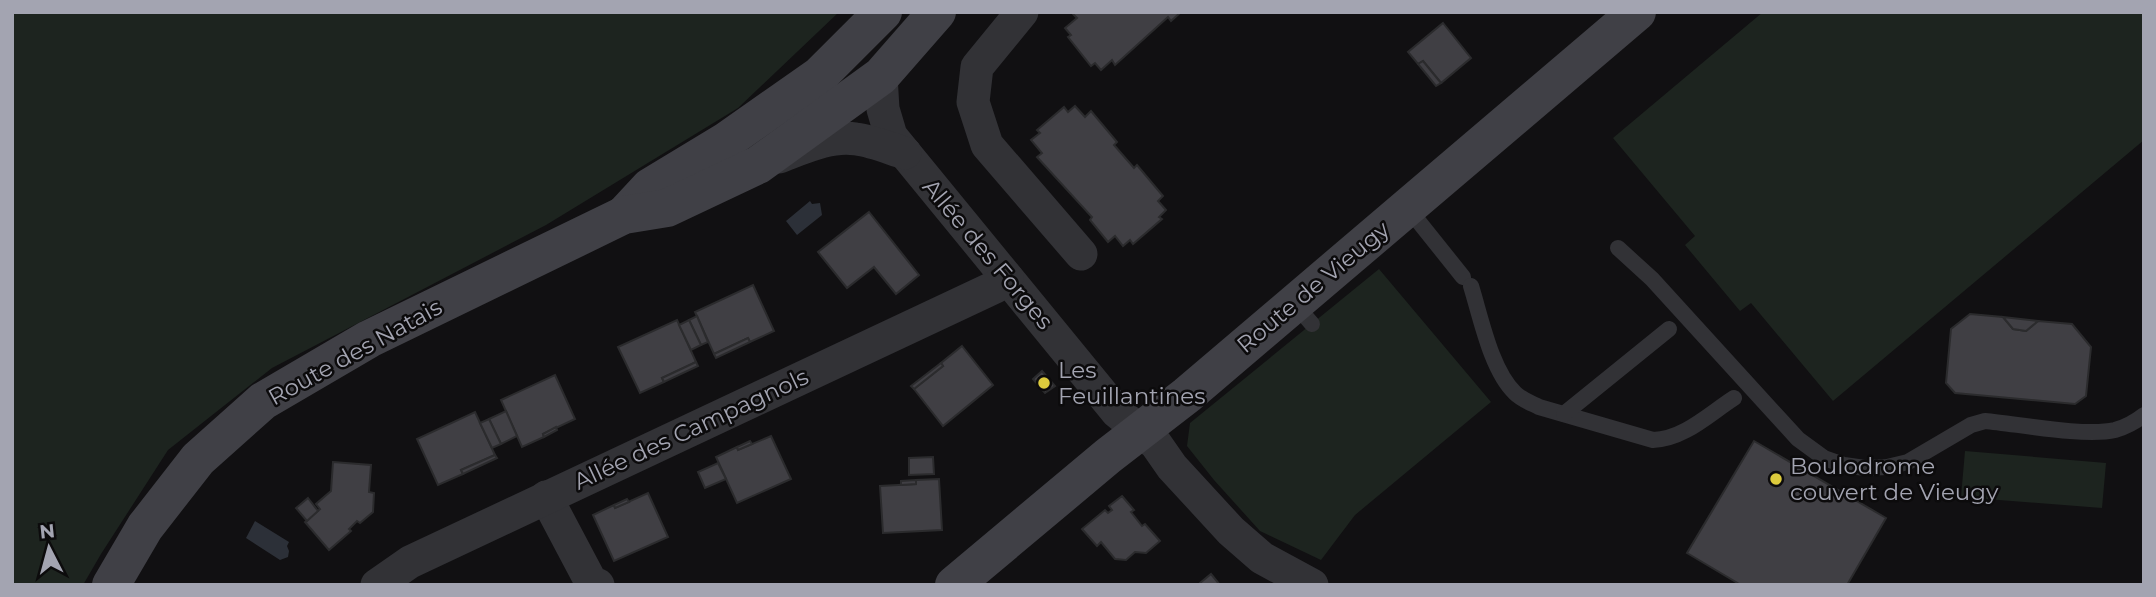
<svg xmlns="http://www.w3.org/2000/svg" width="2156" height="597" viewBox="0 0 2156 597" font-family="Montserrat,sans-serif">
<rect width="100%" height="100%" fill="#111012"/>
<!-- green -->
<g fill="#1d241f">
<polygon points="12,12 839,12 738,108 546,225 272,368 168,450 101,554 83,585 12,585"/>
<polygon points="1763,12 2144,12 2144,140 1833,401 1751,303 1740,311 1685,245 1695,236 1613,138"/>
<polygon points="1379,269 1491,402 1355,515 1321,560 1260,531 1214,480 1187,446 1190,423"/>
<polygon points="1965,451 2106,463 2102,508 1961,497"/>
</g>
<!-- water -->
<g fill="#2c3038">
<polygon points="810,201 812,204 820,203 822,215 797,235 786,221"/>
<polygon points="255,521 289,542 287,546 289,551 288,557 280,560 246,538"/>
</g>
<!-- building -->
<g fill="#403f44" stroke="#2b2b2d" stroke-width="2">
<polygon points="1075,12 1181,12 1171,21 1168,17 1115,65 1112,60 1101,70 1095,63 1091,66 1068,37 1071,35 1065,28 1077,18 1073,14"/>
<polygon points="1443,23 1471,58 1441,83 1423,61 1418,64 1408,52"/>
<polygon points="1423,61 1441,83 1436,86 1418,64"/>
<polygon points="1075,106 1085,117 1091,111 1117,142 1114,145 1134,168 1137,165 1163,196 1158,201 1166,210 1159,217 1162,219 1133,244 1130,240 1123,246 1115,236 1108,242 1090,220 1092,217 1037,157 1042,153 1031,140 1040,133 1037,130 1064,107 1068,112"/>
<polygon points="869,212 919,275 896,294 874,267 847,288 818,252"/>
<polygon points="753,285 774,331 750,342 748,338 714,354 695,312"/>
<polygon points="1970,314 2003,317 2013,329 2026,331 2038,321 2072,324 2091,347 2086,396 2075,404 1955,393 1946,383 1951,329"/>
<polygon points="697,316 708,342 701,345 689,320"/>
<polygon points="2003,317 2038,321 2026,331 2013,329"/>
<polygon points="677,320 696,362 662,378 664,382 640,393 618,347"/>
<polygon points="689,320 701,345 691,350 679,325"/>
<polygon points="748,338 750,342 716,358 714,354"/>
<polygon points="962,346 993,385 943,426 914,389 943,366 941,363"/>
<polygon points="696,362 698,366 664,382 662,378"/>
<polygon points="941,363 943,366 914,389 911,386"/>
<polygon points="1042,371 1055,386 1045,393 1033,379"/>
<polygon points="555,375 575,419 543,434 544,437 522,447 501,400"/>
<polygon points="506,411 517,436 501,444 489,419"/>
<polygon points="475,412 495,455 461,470 463,474 438,485 417,439"/>
<polygon points="489,419 501,444 492,448 480,423"/>
<polygon points="556,427 557,430 544,437 543,434"/>
<polygon points="771,436 791,479 737,503 716,457 737,447 738,450"/>
<polygon points="750,441 752,444 738,450 737,447"/>
<polygon points="1754,441 1886,518 1847,585 1741,585 1687,553"/>
<polygon points="495,455 497,458 463,474 461,470"/>
<polygon points="933,457 934,474 909,475 909,458"/>
<polygon points="333,462 371,465 369,492 374,493 373,512 360,523 357,521 349,529 351,531 329,550 305,522 320,509 316,504 331,491"/>
<polygon points="718,463 726,479 705,488 698,472"/>
<polygon points="939,479 942,530 883,533 880,486 916,484 916,480"/>
<polygon points="916,480 916,484 901,485 901,481"/>
<polygon points="648,493 668,537 614,561 593,515 614,505 615,508"/>
<polygon points="1122,496 1134,510 1131,512 1142,526 1145,524 1160,541 1146,553 1135,552 1126,560 1115,559 1101,542 1097,546 1082,529 1105,510 1108,513 1112,510 1109,506"/>
<polygon points="308,498 318,511 307,521 296,508"/>
<polygon points="627,499 629,502 615,508 614,505"/>
<polygon points="1211,574 1220,585 1201,585 1200,583"/>
</g>
<g fill="none" stroke-linecap="round" stroke-linejoin="round">
<!-- lane -->
<g stroke="#323236" stroke-width="16">
<polyline points="1407,207 1463,277"/>
<path d="M1618 248 1652 279 1798 439 1824 458 1844 465 1865 468 1887 467 1908 462 1971 425 1985 421C2018 424 2085 437 2115 430 2126 427 2135 422 2144 415"/>
<path d="M1471 286C1481 318 1491 370 1515 393 1522 400 1531 403 1539 407L1653 440C1684 439 1709 414 1734 398"/>
<polyline points="1294,303 1312,324"/>
<polyline points="1564,414 1669,329"/>
</g>
<!-- street -->
<g stroke="#323236" stroke-width="33">
<polyline points="1022,12 977,67 973,102 987,145 1081,254"/>
<polyline points="881,76 883,109 891,136 1117,412 1156,444 1172,467 1231,531 1262,558 1312,585"/>
<path d="M779 157C803 148 830 135 856 139 872 141 889 148 905 153"/>
<polyline points="546,497 591,582 598,585"/>
<polyline points="377,585 410,562 995,287 1007,278"/>
</g>
<!-- secondary -->
<g stroke="#404046" stroke-width="38">
<polyline points="624,215 650,187 726,141 820,75 883,12"/>
<polyline points="111,585 145,527 198,459 263,401 369,339 624,215 667,208 758,165 881,76 937,12"/>
<polyline points="954,585 1108,456 1187,395 1637,12"/>
</g>
</g>
<!-- markers -->
<g fill="#ddcb3d" stroke="#0c0b0c" stroke-width="2.5">
<circle cx="1044" cy="383" r="7"/>
<circle cx="1776" cy="479" r="7"/>
</g>
<g text-anchor="middle" dominant-baseline="central" stroke-width="5" stroke-linejoin="round" paint-order="stroke">
<!-- street labels -->
<g font-size="23" fill="#a3a4b1" stroke="#0c0b0c">
<text transform="translate(988 254) rotate(50)">Allée des Forges</text>
<text transform="translate(1313 287) rotate(-40)">Route de Vieugy</text>
<text transform="translate(355 352) rotate(-29)">Route des Natais</text>
<text transform="translate(691 429) rotate(-25)">Allée des Campagnols</text>
</g>
<!-- poi labels -->
<g font-size="23" fill="#a3a4b1" stroke="#0c0b0c" text-anchor="start">
<text x="1058" y="370">Les<tspan x="1058" dy="26">Feuillantines</tspan></text>
<text x="1790" y="466">Boulodrome<tspan x="1790" dy="26">couvert de Vieugy</tspan></text>
</g>
</g>
<!-- border -->
<rect width="2156" height="597" fill="none" stroke="#a3a4b1" stroke-width="28"/>
<!-- north arrow -->
<g transform="translate(49 548) rotate(354)" stroke="#0c0b0c" stroke-width="5" paint-order="stroke">
<path d="M0-5L12 26L0 18L-12 26Z" fill="#a3a4b1"/>
<text y="-10" font-size="19" font-weight="bold" text-anchor="middle" fill="#a3a4b1">N</text>
</g>
</svg>
